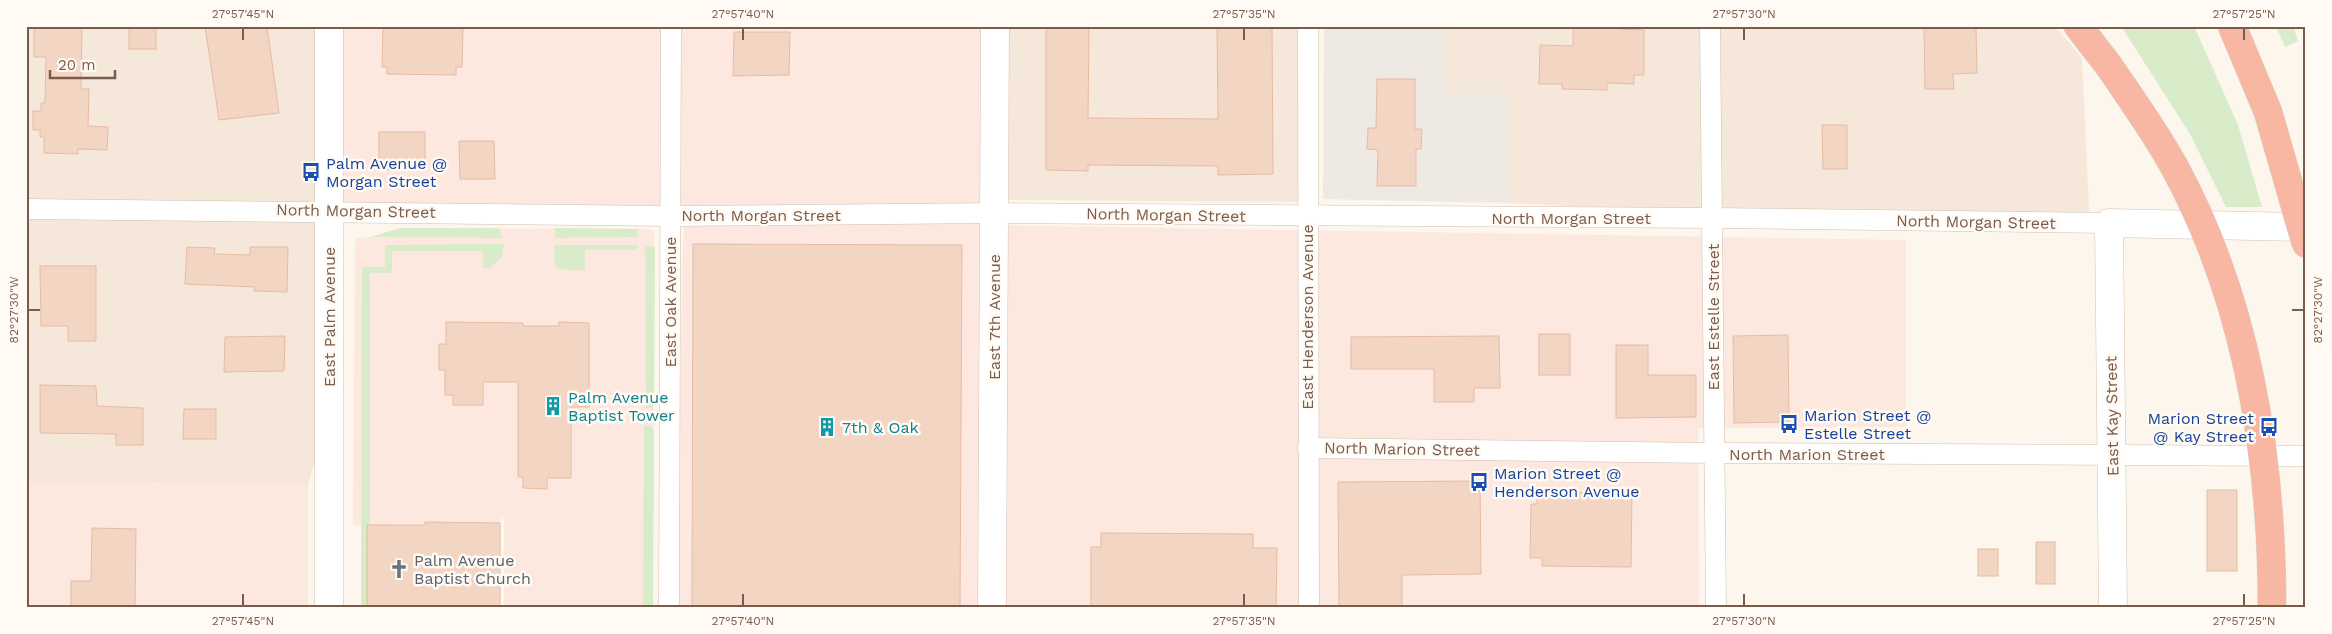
<svg xmlns="http://www.w3.org/2000/svg" width="2332" height="634" viewBox="0 0 2332 634" font-family="'Work Sans',sans-serif">
<rect width="100%" height="100%" fill="#fdf6ec"/>
<!-- residential -->
<g fill="#f5e8da">
<polygon points="26,26 327,26 329,417 308,484 26,483"/>
<polygon points="1005,26 1301,26 1300,202 1009,200"/>
<polygon points="1443,26 2055,26 2082,58 2090,232 1508,203 1506,95 1443,94"/>
</g>
<!-- commercial -->
<g fill="#fde8e0">
<polygon points="338,26 987,26 986,225 1906,240 1906,427 1698,428 1699,608 675,608 684,206 338,208"/>
<polygon points="401,228 649,229 654,231 653,608 504,608 504,517 501,517 500,523 353,525 355,243 357,238 370,237"/>
<polygon points="26,483 308,484 308,608 26,608"/>
</g>
<!-- industrial -->
<polygon fill="#efe9e4" points="1324,26 1443,26 1444,94 1507,94 1508,203 1323,199"/>
<!-- green -->
<g fill="#d8ecc9">
<polygon points="2121,26 2194,26 2238,125 2262,207 2226,207 2190,134"/>
<polygon points="2276,26 2293,26 2298,41 2285,47"/>
<polygon points="401,228 499,228 503,238 370,237"/>
<polygon points="555,228 637,229 637,237 555,238"/>
<polygon points="504,244 502,257 490,268 483,268 483,251 392,251 392,273 370,273 370,525 367,525 367,608 361,608 362,267 385,267 385,245"/>
<polygon points="554,245 637,245 637,250 585,250 585,270 563,270 555,266"/>
<polygon points="645,245 655,247 654,404 652,408 646,408"/>
<polygon points="644,426 651,426 654,430 653,608 643,608"/>
</g>
<!-- building -->
<g fill="#f3d5c3" stroke="#e6bba3">
<polygon points="34,26 82,26 81,89 89,89 88,126 108,127 107,150 78,149 78,154 44,153 44,137 40,137 40,130 33,130 33,111 41,111 41,103 45,103 46,57 34,57"/>
<rect x="129" y="26" width="27" height="23"/>
<polygon points="205,26 267,26 279,113 219,120"/>
<polygon points="383,26 460,26 463,28 462,67 456,67 456,75 387,74 387,67 382,67"/>
<polygon points="1046,26 1089,26 1088,118 1218,119 1217,26 1272,26 1273,174 1218,175 1218,166 1088,165 1088,171 1046,170"/>
<polygon points="1594,26 1619,26 1619,29 1644,30 1644,75 1634,75 1634,84 1607,83 1607,90 1562,89 1562,84 1539,84 1540,45 1573,46 1573,28 1594,28"/>
<polygon points="1924,26 1976,28 1977,73 1953,74 1954,89 1925,89"/>
<polygon points="734,32 790,32 789,75 733,76"/>
<polygon points="1377,79 1415,79 1415,129 1422,129 1421,149 1416,149 1416,186 1377,186 1378,150 1367,149 1368,128 1376,128"/>
<polygon points="1822,125 1847,125 1847,169 1823,169"/>
<rect x="379" y="132" width="46" height="38"/>
<polygon points="459,141 494,141 495,179 460,179"/>
<polygon points="693,244 962,245 960,608 692,608"/>
<polygon points="187,247 215,248 214,254 250,255 250,247 288,247 287,292 254,291 255,287 185,284"/>
<polygon points="40,266 96,266 96,341 68,341 68,326 41,326"/>
<polygon points="446,322 523,323 523,326 559,326 559,322 589,323 589,407 571,407 571,478 547,478 547,489 523,488 523,477 518,477 518,382 483,382 483,405 453,405 453,395 445,395 445,370 439,370 439,344 446,344"/>
<rect x="1539" y="334" width="31" height="41"/>
<polygon points="1788,335 1789,422 1734,423 1733,336"/>
<polygon points="285,336 284,371 224,372 225,337"/>
<polygon points="1499,336 1500,388 1474,388 1474,402 1434,402 1434,369 1351,369 1351,337"/>
<polygon points="1616,345 1648,345 1648,375 1696,375 1696,417 1616,418"/>
<polygon points="40,385 96,386 97,406 143,408 143,445 116,445 116,434 40,433"/>
<polygon points="184,409 216,409 216,439 183,439"/>
<polygon points="1480,481 1481,574 1402,575 1402,608 1339,608 1338,482"/>
<rect x="2207" y="490" width="30" height="81"/>
<polygon points="1537,492 1632,493 1631,567 1542,566 1542,558 1530,558 1531,504 1537,504"/>
<polygon points="425,522 500,523 500,608 367,608 367,525 425,525"/>
<polygon points="92,528 136,529 135,608 71,608 71,581 91,581"/>
<polygon points="1101,533 1253,534 1253,548 1277,548 1276,608 1091,608 1091,547 1101,547"/>
<rect x="2036" y="542" width="19" height="42"/>
<rect x="1978" y="549" width="20" height="27"/>
</g>
<g fill="none" stroke-linecap="round" stroke-linejoin="round">
<!-- street casing -->
<g stroke="#d1beb0" stroke-width="21">
<g id="street">
<polyline points="1308,26 1309,608"/>
<polyline points="1710,26 1716,608"/>
<polyline points="26,209 670,216 995,213 1712,218 2109,223"/>
<polyline points="1308,448 1714,453 2306,456"/>
<polyline points="669,608 671,26"/>
</g>
</g>
<!-- secondary casing -->
<g stroke="#d6c0b0" stroke-width="29">
<g id="secondary">
<polyline points="329,608 329,26"/>
<polyline points="992,608 995,26"/>
<polyline points="2113,608 2109,223 2306,227"/>
</g>
</g>
<!-- highway casing -->
<g stroke="#dad1cd" stroke-width="29">
<g id="highway">
<polyline points="2078,26 2109,66"/>
<polyline points="2232,26 2268,112"/>
</g>
</g>
<!-- street -->
<use href="#street" stroke="#fff" stroke-width="20"/>
<!-- secondary -->
<use href="#secondary" stroke="#fff" stroke-width="28"/>
<!-- highway -->
<use href="#highway" stroke="#f7b7a3" stroke-width="28"/>
<!-- highway-bridge casing -->
<g stroke="#dad1cd" stroke-width="29" stroke-linecap="butt">
<g id="highway-bridge">
<path d="M2109 66C2132 100 2156 133 2175 168 2248 303 2272 456 2272 608"/>
<polyline points="2268,112 2306,244"/>
</g>
</g>
<!-- highway-bridge -->
<use href="#highway-bridge" stroke="#f7b7a3" stroke-width="28"/>
</g>
<!-- ticks -->
<path fill="none" stroke="#7a5c4d" stroke-width="2" d="M243 28V40M743 28V40M1244 28V40M1744 28V40M2244 28V40M28 310H40M2292 310H2304M243 594V606M743 594V606M1244 594V606M1744 594V606M2244 594V606"/>
<!-- icons -->
<defs>
<g id="bus-bare" transform="scale(1.5)"><path d="M-5-6H5V4H4V6H2V4H-2V6H-4V4H-5ZM-3.5-4V0h7V-4ZM-3.5 1.2v1.5H-2V1.2ZM2 1.2v1.5H3.5V1.2Z" fill="#1a4fb4" stroke="#fffaf3" stroke-width="2.5" paint-order="stroke"/></g>
<g id="building-bare" transform="scale(1.5)"><path d="M-4-6H4V6H1V3H-1V6H-4ZM-2.5-4.3h1.7v1.8h-1.7ZM.8-4.3h1.7v1.8H.8ZM-2.5-1h1.7V.8h-1.7ZM.8-1h1.7V.8H.8Z" fill="#0f9aa8" stroke="#fffaf3" stroke-width="2.5" paint-order="stroke"/></g>
<g id="church-bare" transform="scale(1.5)"><path d="M-1.2-6h2.4v3.5h3.3v2.4h-3.3V6h-2.4V-.1h-3.3v-2.4h3.3Z" fill="#6b7280" stroke="#fffaf3" stroke-width="2.5" paint-order="stroke"/></g>
</defs>
<g fill-rule="evenodd">
<use href="#bus-bare" x="311" y="172"/>
<use href="#building-bare" x="553" y="406"/>
<use href="#bus-bare" x="1789" y="424"/>
<use href="#building-bare" x="827" y="427"/>
<use href="#bus-bare" x="2269" y="427"/>
<use href="#bus-bare" x="1479" y="482"/>
<use href="#church-bare" x="399" y="569"/>
</g>
<g text-anchor="middle" dominant-baseline="central" stroke-width="5" stroke-linejoin="round" paint-order="stroke">
<!-- transit labels -->
<g font-size="16" fill="#164399" stroke="#fffaf3" text-anchor="start">
<text x="326" y="163">Palm Avenue @<tspan x="326" dy="18">Morgan Street</tspan></text>
<text x="1804" y="415">Marion Street @<tspan x="1804" dy="18">Estelle Street</tspan></text>
<text x="2254" y="418" text-anchor="end">Marion Street<tspan x="2254" dy="18">@ Kay Street</tspan></text>
<text x="1494" y="473">Marion Street @<tspan x="1494" dy="18">Henderson Avenue</tspan></text>
</g>
<!-- street labels -->
<g font-size="16" fill="#7a5c4d" stroke="#fffaf3">
<text transform="translate(356 211) rotate(1)">North Morgan Street</text>
<text x="761" y="215">North Morgan Street</text>
<text transform="translate(1166 215) rotate(1)">North Morgan Street</text>
<text x="1571" y="218">North Morgan Street</text>
<text transform="translate(1976 222) rotate(1)">North Morgan Street</text>
<text transform="translate(670 302) rotate(-90)">East Oak Avenue</text>
<text transform="translate(329 317) rotate(-90)">East Palm Avenue</text>
<text transform="translate(994 317) rotate(-90)">East 7th Avenue</text>
<text transform="translate(1307 317) rotate(-90)">East Henderson Avenue</text>
<text transform="translate(1713 317) rotate(-90)">East Estelle Street</text>
<text transform="translate(2112 416) rotate(-91)">East Kay Street</text>
<text transform="translate(1402 449) rotate(1)">North Marion Street</text>
<text x="1807" y="454">North Marion Street</text>
</g>
<!-- culture labels -->
<g font-size="16" fill="#0d838f" stroke="#fffaf3" text-anchor="start">
<text x="568" y="397">Palm Avenue<tspan x="568" dy="18">Baptist Tower</tspan></text>
<text x="842" y="427">7th &amp; Oak</text>
</g>
<!-- worship labels -->
<g font-size="16" fill="#5b616d" stroke="#fffaf3" text-anchor="start">
<text x="414" y="560">Palm Avenue<tspan x="414" dy="18">Baptist Church</tspan></text>
</g>
</g>
<!-- border -->
<rect width="2332" height="634" fill="none" stroke="#fffaf3" stroke-width="55"/>
<!-- scale -->
<path d="M50 70v8h65v-8" fill="none" stroke="#7a5c4d" stroke-width="2.5"/>
<text x="58" y="70" font-size="15" fill="#7a5c4d" stroke="#fffaf3" stroke-width="4" paint-order="stroke">20 m</text>
<rect x="28" y="28" width="2276" height="578" fill="none" stroke="#7a5c4d" stroke-width="2"/>
<g font-size="12" text-anchor="middle" fill="#7a5c4d">
<text x="243" y="18">27°57'45"N</text>
<text x="743" y="18">27°57'40"N</text>
<text x="1244" y="18">27°57'35"N</text>
<text x="1744" y="18">27°57'30"N</text>
<text x="2244" y="18">27°57'25"N</text>
<text transform="translate(2318 310) rotate(-90)" y="4">82°27'30"W</text>
<text transform="translate(14 310) rotate(-90)" y="4">82°27'30"W</text>
<text x="243" y="625">27°57'45"N</text>
<text x="743" y="625">27°57'40"N</text>
<text x="1244" y="625">27°57'35"N</text>
<text x="1744" y="625">27°57'30"N</text>
<text x="2244" y="625">27°57'25"N</text>
</g>
</svg>
